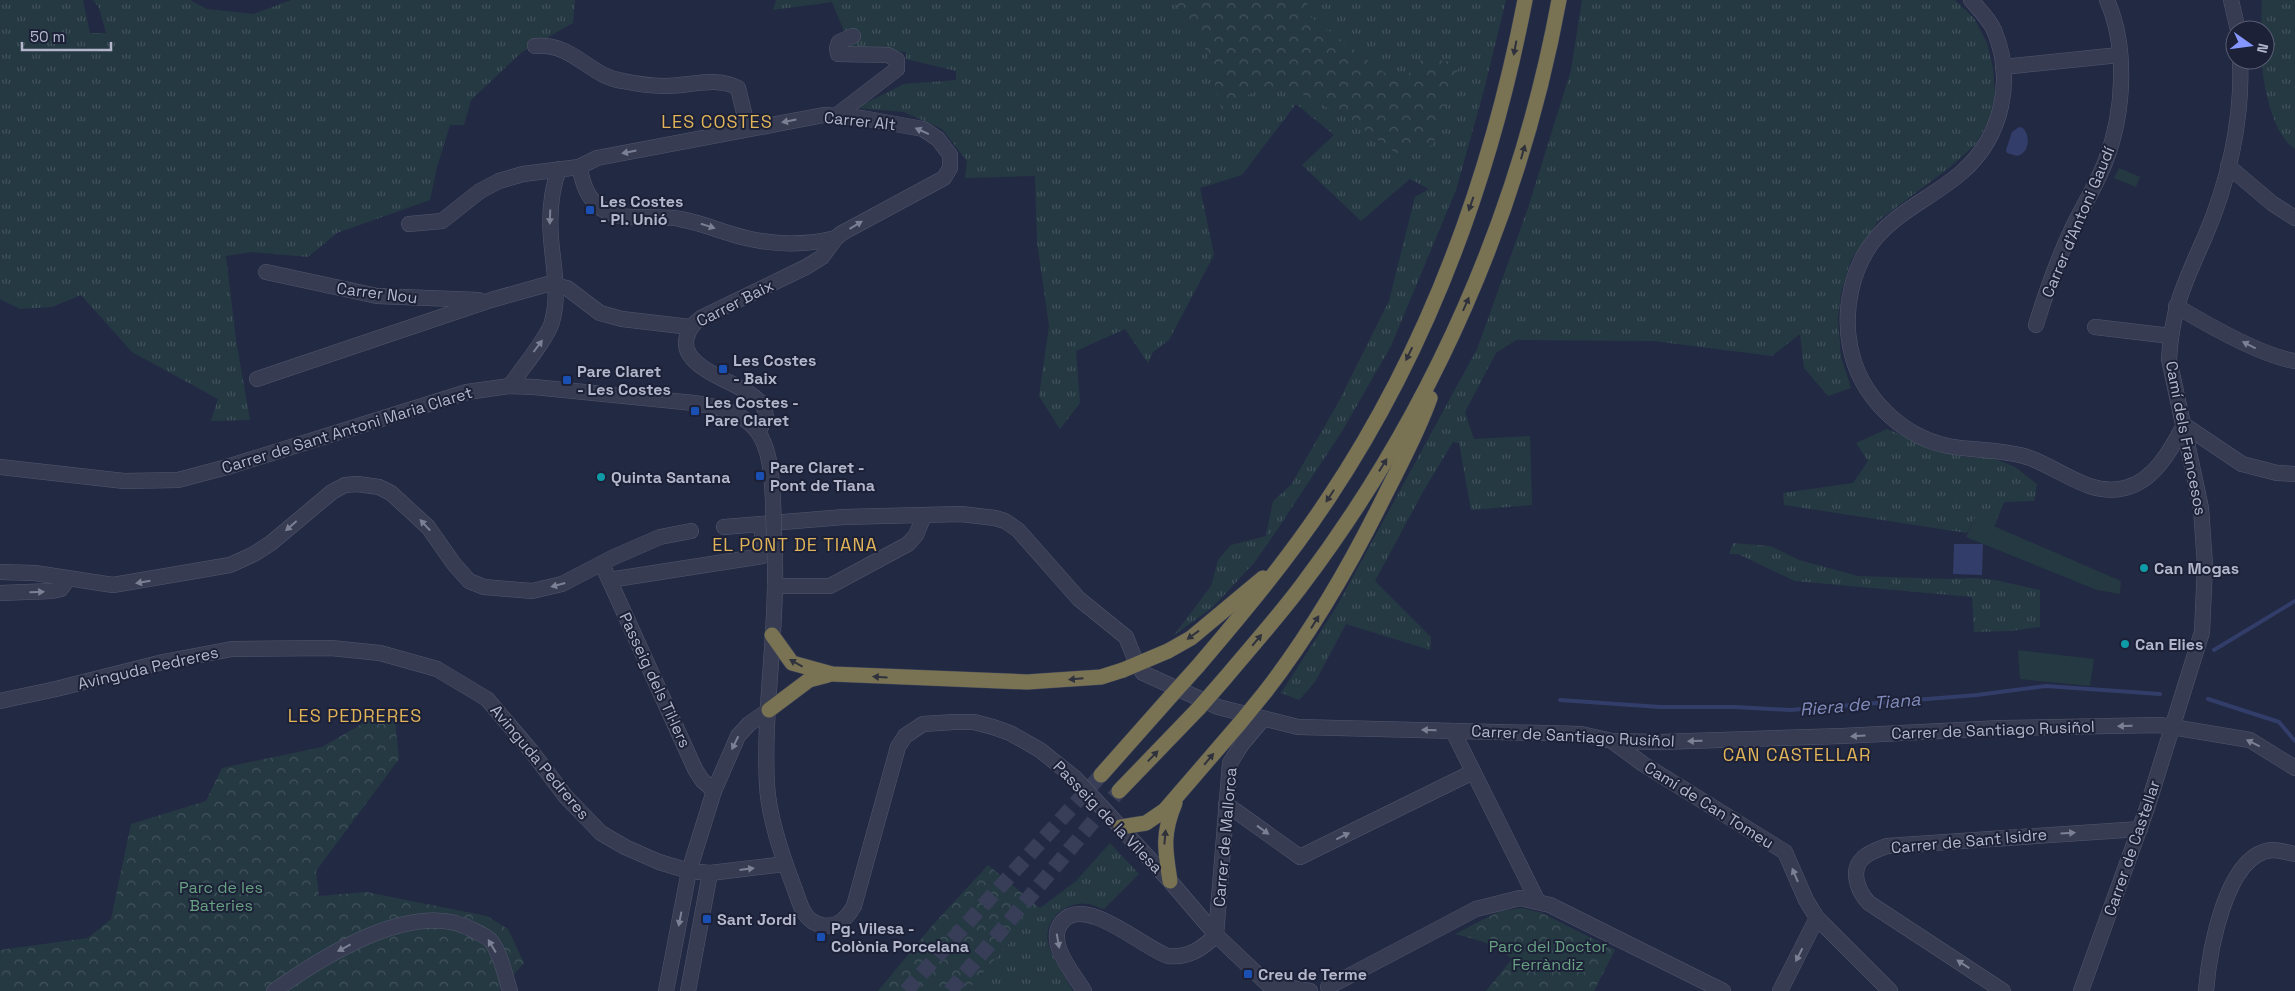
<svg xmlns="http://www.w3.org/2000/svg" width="2295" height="991" viewBox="0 0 2295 991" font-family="'Space Grotesk',sans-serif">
<defs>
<pattern id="grass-tufts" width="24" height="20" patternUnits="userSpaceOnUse" patternTransform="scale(1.25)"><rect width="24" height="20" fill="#253943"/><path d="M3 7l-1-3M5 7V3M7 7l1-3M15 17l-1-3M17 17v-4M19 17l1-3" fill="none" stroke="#42535d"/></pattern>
<pattern id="forest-crowns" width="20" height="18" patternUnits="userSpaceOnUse" patternTransform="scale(1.25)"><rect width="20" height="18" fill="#253943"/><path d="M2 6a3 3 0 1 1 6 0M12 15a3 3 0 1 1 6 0" fill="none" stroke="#42535d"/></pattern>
</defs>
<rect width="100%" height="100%" fill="#222943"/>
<!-- grass -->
<g fill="url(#grass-tufts)">
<polygon points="0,0 83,0 90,33 106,33 99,8 93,0 190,0 207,9 253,14 291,0 575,0 573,23 522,52 471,100 464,125 450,125 437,167 430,200 337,233 308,257 252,252 226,256 236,340 250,420 211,421 218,399 132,352 81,295 52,307 20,309 0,299"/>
<polygon points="776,0 1506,0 1484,90 1456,190 1391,346 1341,433 1271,539 1254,563 1212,608 1174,635 1211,586 1218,560 1231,545 1266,536 1273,501 1291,485 1338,403 1389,301 1415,197 1429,189 1410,179 1361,221 1302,165 1334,135 1296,104 1242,175 1200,188 1214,255 1169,340 1153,352 1148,363 1125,329 1076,351 1080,403 1060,429 1039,396 1049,326 1037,242 1035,176 965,178 967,161 942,129 904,112 856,108 904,84 956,80 956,71 906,59 906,52 851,48 832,2 773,10"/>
<polygon points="1582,0 1955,0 1974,18 1987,43 1993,68 1995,93 1991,116 1976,144 1949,168 1878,221 1851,260 1841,293 1838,319 1841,357 1851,388 1828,396 1804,368 1800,334 1772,356 1653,341 1516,340 1496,353 1465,412 1474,439 1530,436 1532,505 1471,510 1459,443 1453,442 1424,490 1375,581 1431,637 1430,650 1346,624 1315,682 1299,700 1281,693 1337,606 1477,349 1528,208 1571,70"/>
<path d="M2262 0H2295V149C2291 146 2286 142 2284 138 2271 121 2262 81 2262 60H2265V30H2261Z"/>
<polygon points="1887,429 1942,452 1966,457 1993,458 2015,467 2037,484 2034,501 2004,502 1994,527 1975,518 1967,533 1784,505 1783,493 1853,483 1868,461 1856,443"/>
<polygon points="1733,543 1770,546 1799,560 1858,576 1947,579 1975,578 1995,580 2040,590 2040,627 2010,631 1974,632 1972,597 1795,581 1738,554 1729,554"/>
<path d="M1110 843 1139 874 1104 909C1099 908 1094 905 1089 904 1067 900 1043 919 1048 943 1051 957 1066 978 1073 991H967L1040 908 1076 881Z"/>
</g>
<!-- forest -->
<g fill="url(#forest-crowns)">
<polygon points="1173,0 1306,0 1311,17 1399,84 1423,58 1460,63 1433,145 1396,153 1352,121 1300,93 1262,87 1222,111 1206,50"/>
<polygon points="372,718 395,721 399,759 316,871 319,896 366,892 487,916 508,929 524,963 499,991 0,991 0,950 88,938 111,919 131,824 206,801 222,768 322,747"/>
<polygon points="988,865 1040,908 967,991 878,991 931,927"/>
<path d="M1522 908 1542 913 1615 950 1594 991H1486L1512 959C1495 944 1477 939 1455 934L1500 911Z"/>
</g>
<!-- garden -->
<g fill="#253943">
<polygon points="2119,168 2140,177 2136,187 2114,178"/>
<polygon points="1975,518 2121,581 2120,594 2097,590 1966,537"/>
<polygon points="2018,650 2094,659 2090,686 2020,679"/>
</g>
<!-- water -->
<g fill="#333d69">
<path d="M2019 127 2023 128C2031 137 2029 153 2017 156L2007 153 2006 150 2012 132Z"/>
<polygon points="1954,544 1983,544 1982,575 1953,574"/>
</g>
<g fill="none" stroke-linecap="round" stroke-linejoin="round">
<!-- stream -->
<g stroke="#333d69" stroke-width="4">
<polyline points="2214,650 2295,601"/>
<polyline points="2208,699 2279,722 2295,741"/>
<polyline points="1560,700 1660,707 1734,707 1790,710 1977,695 2046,686 2160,694"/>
</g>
<!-- highway-tunnel -->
<g stroke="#383e58" stroke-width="15" stroke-dasharray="15 8" stroke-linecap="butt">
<polyline points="906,991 1101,775"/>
<polyline points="950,991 1119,791"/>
</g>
<!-- minor casing -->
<g stroke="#52576c" stroke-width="16">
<g id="minor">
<path d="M1971 0C1979 9 1989 19 1994 30 2015 80 2002 137 1962 172 1935 196 1899 210 1875 239 1852 267 1843 310 1850 346 1859 395 1900 436 1948 446 1975 451 2001 449 2027 457 2060 468 2089 497 2125 488 2154 481 2171 450 2184 425"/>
<polyline points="2231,0 2238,30"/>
<path d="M535 46C575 43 588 76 623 81 637 84 652 86 666 86 690 86 717 76 738 88L748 129"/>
<polyline points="2003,67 2119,55"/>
<polyline points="837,115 897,69 897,60 888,55 838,54 837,48 839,42 853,36"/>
<polyline points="2228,166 2273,204 2295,218"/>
<path d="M579 167C583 183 587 199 602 209 624 223 655 214 680 219 703 223 724 233 746 238 775 245 807 245 836 238"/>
<path d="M409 224 442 221 480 191 499 181 523 174 579 167 597 158 824 115 862 118 923 129 938 139 950 155V168L944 178 842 233 836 238 822 257 806 267 701 318C688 327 680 344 692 358 709 378 745 384 764 406L766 417 759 431"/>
<polyline points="266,272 377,296 479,300"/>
<path d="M2176 306C2206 324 2261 356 2295 361"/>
<path d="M2036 325C2046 292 2058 259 2072 229 2083 206 2097 184 2106 160 2124 112 2128 48 2107 0"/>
<polyline points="2095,327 2171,336"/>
<polyline points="257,379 491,300 548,284 567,288 600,313 622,319 690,327"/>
<path d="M510 386C520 371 548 337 552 322 560 293 553 266 551 238 549 214 551 191 559 169"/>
<polyline points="2184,425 2242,464 2277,473 2295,474"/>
<path d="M0 467 124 481 178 480 227 467 467 392 510 386 534 387 694 403C762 413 770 438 773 501"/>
<polyline points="724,527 844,517 961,514 995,518 1005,521 1018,530 1079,599 1126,637 1137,664 1143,673 1218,707 1298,727 1581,734 1612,741 1660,742 1842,736 2001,728 2160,725 2250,740 2295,768"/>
<path d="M775 561C777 635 763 711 767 785 769 819 782 856 794 887 800 903 803 921 821 925 837 929 847 918 854 906L898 747 905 736 923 724 954 722H974L993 727 1010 733 1040 750 1075 778 1170 881 1216 935 1275 991"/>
<polyline points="602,564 695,769 702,780 714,791"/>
<polyline points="0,572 35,573 113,585 230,565 254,554 271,543 332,492 345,485 357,484 379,487 391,493 428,527 454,564 469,581 484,587 532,591 562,584 614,557 660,537 691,531"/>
<polyline points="609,580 763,556 762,524"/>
<polyline points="775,586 830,586 908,544 916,535 924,516"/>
<polyline points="0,593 52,591 61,589 68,579"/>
<polyline points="0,701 56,689 163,662 232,649 331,648 380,653 437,669 487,699 532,752 566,797 601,833 625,847 659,862 689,871 710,873 785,864"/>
<polyline points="1453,731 1537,900"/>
<polyline points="1612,741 1643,764 1785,852 1806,900 1817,918 1890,991"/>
<polyline points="1226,804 1300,857 1473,772"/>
<polyline points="1268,984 1310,991"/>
<polyline points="1328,987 1476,909 1520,898 1550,905 1723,991"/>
<path d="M274 991C322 957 416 896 475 931 480 934 488 937 491 941 501 954 505 975 510 991"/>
<polyline points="666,991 689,871 714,791 738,736 749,724 769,710"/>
<polyline points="688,991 710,873"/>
<path d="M1084 991C1074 974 1045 942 1062 922 1085 894 1143 948 1168 956 1188 958 1202 949 1216 935L1230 763 1242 744 1263 719"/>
<polyline points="1780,991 1817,918"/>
<path d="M2003 991 1869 903C1859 893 1849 871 1863 858 1869 852 1879 849 1887 846L2140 829"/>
<path d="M2081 991 2147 808 2202 632 2205 565 2201 508 2169 359C2172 308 2184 284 2204 239 2228 184 2243 120 2240 60"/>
<path d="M2206 991C2209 954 2225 854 2272 850 2280 850 2288 853 2295 854"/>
</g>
</g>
<!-- highway casing -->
<g stroke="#3f4459" stroke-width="16">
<g id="highway">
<polyline points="772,635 792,663 832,674 1027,682 1101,677 1123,670"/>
<polyline points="1168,651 1191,638 1263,578"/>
<path d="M1198 666C1244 612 1289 558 1328 499 1428 349 1491 177 1525 0"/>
<path d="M1226 677C1251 647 1278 617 1302 585 1432 413 1520 212 1559 0"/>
<path d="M1266 691C1313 630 1351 564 1385 495 1401 463 1418 432 1430 398"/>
<polyline points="769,710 809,680 828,675"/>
<polyline points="1101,775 1171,696"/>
<polyline points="1119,791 1199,708"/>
<polyline points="1121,827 1146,823 1165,810 1240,723"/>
<path d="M1170 881C1165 850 1162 833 1175 803"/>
</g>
</g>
<!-- minor -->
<use href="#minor" stroke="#373c52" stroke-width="15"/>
<!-- highway -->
<use href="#highway" stroke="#797353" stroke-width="15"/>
<!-- minor-bridge casing -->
<g stroke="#52576c" stroke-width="16" stroke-linecap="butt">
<polyline id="minor-bridge" points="773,501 775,561"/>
</g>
<!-- highway-bridge casing -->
<g stroke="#3f4459" stroke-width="16" stroke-linecap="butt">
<g id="highway-bridge">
<polyline points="1123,670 1168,651"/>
<polyline points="1171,696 1198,666"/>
<polyline points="1199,708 1226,677"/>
<polyline points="1240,723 1266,691"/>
</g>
</g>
<!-- minor-bridge -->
<use href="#minor-bridge" stroke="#373c52" stroke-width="15"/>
<!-- highway-bridge -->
<use href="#highway-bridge" stroke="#797353" stroke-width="15"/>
</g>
<!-- one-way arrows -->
<defs><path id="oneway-solid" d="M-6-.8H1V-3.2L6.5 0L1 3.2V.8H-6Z" transform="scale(1.25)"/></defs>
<g fill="#2f313d">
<use href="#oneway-solid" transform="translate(1515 48) rotate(101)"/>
<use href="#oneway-solid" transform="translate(1523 152) rotate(-74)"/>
<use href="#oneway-solid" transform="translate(1471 204) rotate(109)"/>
<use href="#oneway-solid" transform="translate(1466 304) rotate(-66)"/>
<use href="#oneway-solid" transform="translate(1409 354) rotate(116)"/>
<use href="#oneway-solid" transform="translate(1383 465) rotate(-58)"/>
<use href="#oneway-solid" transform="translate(1330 496) rotate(123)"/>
<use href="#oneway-solid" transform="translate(1315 622) rotate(-58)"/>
<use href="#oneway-solid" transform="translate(1193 635) rotate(144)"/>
<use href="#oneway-solid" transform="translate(1257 640) rotate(-50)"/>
<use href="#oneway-solid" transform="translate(796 663) rotate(-151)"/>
<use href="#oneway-solid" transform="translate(880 677) rotate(-177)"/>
<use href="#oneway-solid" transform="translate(1076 679) rotate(175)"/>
<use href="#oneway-solid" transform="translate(1153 756) rotate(-46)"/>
<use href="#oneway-solid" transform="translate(1209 759) rotate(-50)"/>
<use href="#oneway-solid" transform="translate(1165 837) rotate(-85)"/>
</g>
<g fill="#7c8095">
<use href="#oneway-solid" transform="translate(789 121) rotate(169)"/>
<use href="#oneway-solid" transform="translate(922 131) rotate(-156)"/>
<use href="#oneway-solid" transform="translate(629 152) rotate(169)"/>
<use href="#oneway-solid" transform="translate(550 217) rotate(92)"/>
<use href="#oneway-solid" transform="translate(856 225) rotate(-31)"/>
<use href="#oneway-solid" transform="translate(708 226) rotate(17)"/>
<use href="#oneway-solid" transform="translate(2249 345) rotate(-153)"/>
<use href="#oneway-solid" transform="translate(538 346) rotate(-53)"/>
<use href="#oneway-solid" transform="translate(425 525) rotate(-133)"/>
<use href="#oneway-solid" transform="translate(291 526) rotate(139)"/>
<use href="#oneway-solid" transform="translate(143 582) rotate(170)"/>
<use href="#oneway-solid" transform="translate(558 585) rotate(165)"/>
<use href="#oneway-solid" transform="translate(37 592) rotate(-2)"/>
<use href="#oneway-solid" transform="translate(2125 726) rotate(179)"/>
<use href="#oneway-solid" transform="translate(1429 730) rotate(-179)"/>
<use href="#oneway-solid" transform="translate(1858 736) rotate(177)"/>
<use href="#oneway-solid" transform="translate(1695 741) rotate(178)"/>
<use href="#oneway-solid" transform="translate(735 743) rotate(116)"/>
<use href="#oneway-solid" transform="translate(2253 743) rotate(-154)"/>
<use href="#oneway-solid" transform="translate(1263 830) rotate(36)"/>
<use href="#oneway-solid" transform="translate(2068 833) rotate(-4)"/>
<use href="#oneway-solid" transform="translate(1343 836) rotate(-26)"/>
<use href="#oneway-solid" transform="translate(747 869) rotate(-7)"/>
<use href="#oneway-solid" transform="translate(1795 875) rotate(-113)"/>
<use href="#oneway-solid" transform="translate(680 919) rotate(101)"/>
<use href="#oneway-solid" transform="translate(1058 941) rotate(80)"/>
<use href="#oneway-solid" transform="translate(492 946) rotate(-121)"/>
<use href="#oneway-solid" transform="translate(344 948) rotate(152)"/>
<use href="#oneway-solid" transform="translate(1799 955) rotate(117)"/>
<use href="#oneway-solid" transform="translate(1963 964) rotate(-147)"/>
</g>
<!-- markers -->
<g fill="#1a4fb4" stroke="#1c2137" stroke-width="2">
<rect x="585" y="205" width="10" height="10" rx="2.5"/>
<rect x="718" y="364" width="10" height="10" rx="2.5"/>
<rect x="562" y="375" width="10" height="10" rx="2.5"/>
<rect x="690" y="406" width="10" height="10" rx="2.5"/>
<rect x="755" y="471" width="10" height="10" rx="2.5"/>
<rect x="702" y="914" width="10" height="10" rx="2.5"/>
<rect x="816" y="932" width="10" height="10" rx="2.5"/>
<rect x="1243" y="969" width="10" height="10" rx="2.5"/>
</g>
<g fill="#0f9aa8" stroke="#1c2137" stroke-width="2">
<circle cx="601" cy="477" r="5"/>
<circle cx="2144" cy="568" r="5"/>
<circle cx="2125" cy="644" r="5"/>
</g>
<g text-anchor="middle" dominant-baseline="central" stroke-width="4" stroke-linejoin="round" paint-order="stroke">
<!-- street labels -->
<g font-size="16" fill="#b4b7cc" stroke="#1c2137">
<text transform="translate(860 121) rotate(6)">Carrer Alt</text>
<text transform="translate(2078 222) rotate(-67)">Carrer d'Antoni Gaudí</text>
<text transform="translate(377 293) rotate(7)">Carrer Nou</text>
<text transform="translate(735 303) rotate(-27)">Carrer Baix</text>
<text transform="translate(347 430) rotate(-17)">Carrer de Sant Antoni Maria Claret</text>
<text transform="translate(2186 438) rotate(79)">Camí dels Francesos</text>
<text transform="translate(148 668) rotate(-13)">Avinguda Pedreres</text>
<text transform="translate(655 680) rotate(65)">Passeig dels Til·lers</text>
<text transform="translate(1993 730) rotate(-2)">Carrer de Santiago Rusiñol</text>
<text transform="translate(1573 736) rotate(3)">Carrer de Santiago Rusiñol</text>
<text transform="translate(540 762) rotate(50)">Avinguda Pedreres</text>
<text transform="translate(1709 805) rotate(32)">Camí de Can Tomeu</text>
<text transform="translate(1108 817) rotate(46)">Passeig de la Vilesa</text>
<text transform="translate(1225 837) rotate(-85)">Carrer de Mallorca</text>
<text transform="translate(1969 841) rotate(-5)">Carrer de Sant Isidre</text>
<text transform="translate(2132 848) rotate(-71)">Carrer de Castellar</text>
</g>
<!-- poi labels -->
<g font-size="16" font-weight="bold" fill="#b4b7cc" stroke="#1c2137" text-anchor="start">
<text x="600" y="201">Les Costes<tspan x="600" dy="18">- Pl. Unió</tspan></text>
<text x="733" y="360">Les Costes<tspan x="733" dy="18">- Baix</tspan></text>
<text x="577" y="371">Pare Claret<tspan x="577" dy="18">- Les Costes</tspan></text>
<text x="705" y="402">Les Costes -<tspan x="705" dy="18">Pare Claret</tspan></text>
<text x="770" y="467">Pare Claret -<tspan x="770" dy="18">Pont de Tiana</tspan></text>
<text x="611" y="477">Quinta Santana</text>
<text x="2154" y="568">Can Mogas</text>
<text x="2135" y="644">Can Elies</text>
<text x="717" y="919">Sant Jordi</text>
<text x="831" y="928">Pg. Vilesa -<tspan x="831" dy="18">Colònia Porcelana</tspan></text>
<text x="1258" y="974">Creu de Terme</text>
</g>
<!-- park labels -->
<g font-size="16" fill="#68a082" stroke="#1c2137">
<text x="221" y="887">Parc de les<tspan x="221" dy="18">Bateries</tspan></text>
<text x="1548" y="946">Parc del Doctor<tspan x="1548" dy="18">Ferràndiz</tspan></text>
</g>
<!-- neighbourhood labels -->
<g font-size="18" letter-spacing="1" fill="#e1b45a" stroke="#1c2137">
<text x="717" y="121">LES COSTES</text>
<text x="795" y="544">EL PONT DE TIANA</text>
<text x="355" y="715">LES PEDRERES</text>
<text x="1797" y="754">CAN CASTELLAR</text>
</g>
<!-- water labels -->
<g font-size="18" font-style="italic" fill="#808bbb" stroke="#1c2137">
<text transform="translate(1860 704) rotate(-5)">Riera de Tiana</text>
</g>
</g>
<!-- north arrow -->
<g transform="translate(2250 45) rotate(104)"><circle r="24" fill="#1c2137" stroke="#595d73"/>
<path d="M0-4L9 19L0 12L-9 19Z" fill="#8698ff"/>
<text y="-8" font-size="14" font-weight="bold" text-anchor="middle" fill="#b4b7cc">N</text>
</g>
<!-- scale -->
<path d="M22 42v8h89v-8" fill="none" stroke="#b4b7cc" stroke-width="2.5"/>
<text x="30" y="42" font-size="15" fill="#b4b7cc" stroke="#1c2137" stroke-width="4" paint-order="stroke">50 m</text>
</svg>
